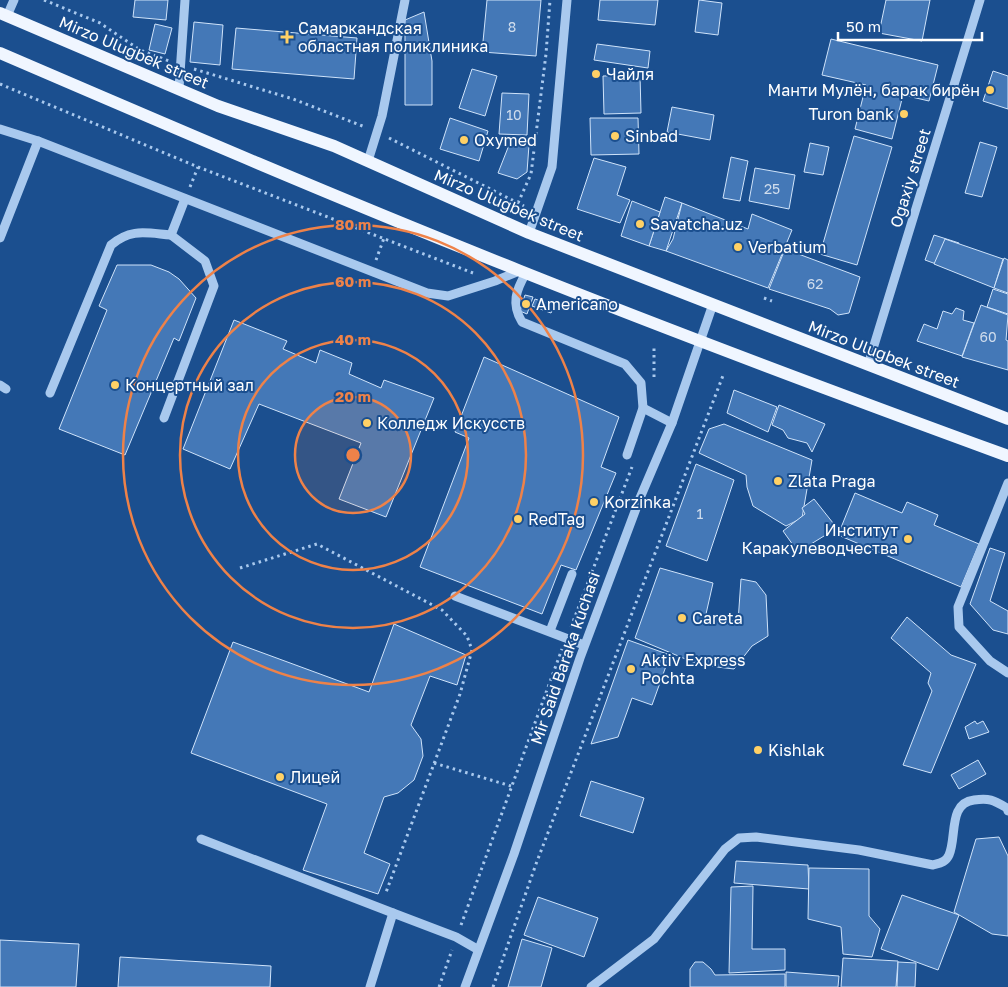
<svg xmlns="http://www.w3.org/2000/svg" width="1008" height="987" viewBox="0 0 1008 987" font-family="'Golos Text',sans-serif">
<rect width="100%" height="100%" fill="#1b4f8f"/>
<!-- building -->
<g fill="#4478b7" stroke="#cfe3fa">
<polygon points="135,0 168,0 166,20 133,17"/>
<polygon points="487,0 541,0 536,56 482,52"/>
<polygon points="600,0 658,0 655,25 598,20"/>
<polygon points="699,0 722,3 718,35 695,32"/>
<polygon points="886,0 930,0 922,41 879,33"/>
<polygon points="424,12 432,61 432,105 405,105 405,20"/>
<polygon points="194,22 223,25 220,65 190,62"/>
<polygon points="155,24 172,28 165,54 149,50"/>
<polygon points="236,28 357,38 354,79 232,69"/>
<polygon points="831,39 938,65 929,101 903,95 892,139 855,129 866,85 822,75"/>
<polygon points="597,44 650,51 648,68 594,60"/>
<polygon points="472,69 497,76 485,116 459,108"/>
<polygon points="993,71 1008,76 1008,109 983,101"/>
<polygon points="640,75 641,113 604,114 603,76"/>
<polygon points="502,93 529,94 527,135 499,134"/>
<polygon points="672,107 714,115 710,140 667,132"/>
<polygon points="450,118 488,131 479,161 440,149"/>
<polygon points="590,118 638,118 639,154 591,155"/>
<polygon points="854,136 892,147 857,265 820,254"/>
<polygon points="511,140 529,145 527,172 517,179 498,173"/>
<polygon points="980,142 997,147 982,197 965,193"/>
<polygon points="810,143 829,147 823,175 804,172"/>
<polygon points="731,157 748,161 740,201 723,198"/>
<polygon points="594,158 626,167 617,195 630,200 620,223 577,209"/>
<polygon points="755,168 795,175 789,209 749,201"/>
<polygon points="665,197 682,203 666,251 649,246"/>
<polygon points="632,201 660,212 649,246 621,236"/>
<polygon points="682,203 748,229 752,214 792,230 768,288 666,251 673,239"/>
<polygon points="934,235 959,243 950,269 925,260"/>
<polygon points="945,239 1003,259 994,288 934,264"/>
<polygon points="785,249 860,277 849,313 838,315 830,309 769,289"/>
<polygon points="1004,258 1008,260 1008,293 994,288"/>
<polygon points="117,265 151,265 169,272 179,279 196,298 179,341 174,338 125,455 59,429 107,310 99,306"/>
<polygon points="993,289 1008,294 1008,314 987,307"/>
<polygon points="525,295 533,297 527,314 520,311"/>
<polygon points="535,299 555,306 551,313 532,306"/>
<polygon points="981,305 1008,315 1006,340 1008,341 1008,370 962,357"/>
<polygon points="956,308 964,311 963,320 974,323 962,356 917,341 924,324 937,329 943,311 952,314"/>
<polygon points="234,320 287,341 283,349 316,363 320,350 352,363 349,374 381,388 384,380 434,398 386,517 339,499 361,443 259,404 230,469 183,449"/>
<polygon points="484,357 619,417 601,467 616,473 576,570 561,565 542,614 420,567 469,438 455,432"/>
<polygon points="734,390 777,407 768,432 727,413"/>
<polygon points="779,405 825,424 812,452 807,443 788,438 783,430 772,425"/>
<polygon points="724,424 812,460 802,518 786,526 753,506 747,487 746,475 699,453 709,429"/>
<polygon points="696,464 734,480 707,561 666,546"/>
<polygon points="855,493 902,513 907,502 938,515 934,525 979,544 961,587 838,535"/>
<polygon points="814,499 837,528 798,552 783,531 805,514 802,508"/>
<polygon points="990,548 1005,553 990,601 1008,611 1008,634 993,630 970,604"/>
<polygon points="660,568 713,583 706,614 738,622 741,579 756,582 766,595 768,636 752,646 734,669 700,665 635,638"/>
<polygon points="907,617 951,655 976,664 931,773 903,765 932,691 928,683 931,673 891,638"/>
<polygon points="394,624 466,655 457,685 430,676 411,725 421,739 423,756 414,780 398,793 384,797 364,853 390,864 378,894 303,870 327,804 191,753 233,642 369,692"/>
<polygon points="628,640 670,655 652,705 632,698 618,737 591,744"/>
<polygon points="975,721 977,724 983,721 989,732 969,739 965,727"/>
<polygon points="978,760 986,774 959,789 951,775"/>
<polygon points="591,781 644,798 633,833 580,816"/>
<polygon points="999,837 1008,856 1008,936 992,934 954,912 976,839"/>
<polygon points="736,861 808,865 809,889 734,883"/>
<polygon points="809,868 869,869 869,916 880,929 872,957 843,954 841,927 808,919"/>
<polygon points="753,886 752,949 785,949 785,970 729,973 731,887"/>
<polygon points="902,895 959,915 938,970 881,949"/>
<polygon points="538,897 598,918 584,957 524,935"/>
<polygon points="522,939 552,948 541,987 508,987"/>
<polygon points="0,940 79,944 76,987 0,987"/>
<polygon points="120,957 271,966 270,987 118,987"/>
<polygon points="843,958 898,961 896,987 841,987"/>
<polygon points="695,962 703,962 711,969 715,975 785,974 785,987 690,987 690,969"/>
<polygon points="898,962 916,963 915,987 897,987"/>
<polygon points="786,972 839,976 838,987 786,987"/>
</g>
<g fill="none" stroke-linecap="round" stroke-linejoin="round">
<!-- path -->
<g stroke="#a9c9ee" stroke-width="3" stroke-dasharray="2.5 4" stroke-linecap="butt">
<polyline points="44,0 100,23 140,50 169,61"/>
<polyline points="194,69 293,99 365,127"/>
<polyline points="0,84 198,167 473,273"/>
<polyline points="389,138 524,206"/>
<polyline points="190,187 198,167"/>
<polyline points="518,203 531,174 546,54 550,0"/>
<polyline points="376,260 384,238"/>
<polyline points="764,298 772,301"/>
<polyline points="654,377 654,347"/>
<polyline points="240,568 317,544 442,610 467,636 472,650 460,694 385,895"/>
<polyline points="571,627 632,467"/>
<polyline points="434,763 511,786"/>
<polyline points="461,925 562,649"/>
<polyline points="439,987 452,950"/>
<polyline points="493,987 536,864 724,373"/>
</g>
<!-- minor -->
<g stroke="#a9c9ee" stroke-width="9">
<polyline points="7,16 14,0"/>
<polyline points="179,88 185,0"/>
<polyline points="0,129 38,141 427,293 448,296 495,281 519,271"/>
<polyline points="368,161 382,116 405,0"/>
<polyline points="529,233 552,167 567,0"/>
<polyline points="0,238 38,141"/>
<path d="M526 273C516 290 511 304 522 322L625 364 641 383 643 408 627 455"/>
<polyline points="868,365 980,0"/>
<polyline points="0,385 6,389"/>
<path d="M50 393 111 245C131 228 146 233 171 235L185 199"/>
<polyline points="643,408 672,423"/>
<polyline points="164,418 214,286 205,261 171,235"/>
<polyline points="1008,483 958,607 959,627 990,661 1008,673"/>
<polyline points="455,596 584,645"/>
<polyline points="550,631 572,574"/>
<polyline points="201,839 393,913"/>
<polyline points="370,987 393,913 456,937 477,949"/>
<polyline points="465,987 514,854 580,658 640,498 672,423 713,304"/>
<path d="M591 987 654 939 725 849 739 838 756 837 859 850 933 865C940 863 946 862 949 855 957 837 948 803 974 800 990 798 993 800 1007 808L1008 811"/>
</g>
<!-- major -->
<g stroke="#f0f6ff" stroke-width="12">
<polyline points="0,13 218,106 334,146 529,233 1008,419"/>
<path d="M0 53C172 127 344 201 518 270 681 335 844 396 1008 456"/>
</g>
</g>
<!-- distance rings -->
<circle cx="353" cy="455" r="58" fill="#ee8249" fill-opacity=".12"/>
<g fill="none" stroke="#ee8249" stroke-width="2.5">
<circle cx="353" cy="455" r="58"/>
<circle cx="353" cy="455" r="115"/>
<circle cx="353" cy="455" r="173"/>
<circle cx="353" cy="455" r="230"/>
</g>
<!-- markers -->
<g fill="#ffd166" stroke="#1b4f8f" stroke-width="2">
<path d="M284.5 29.5h5v5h5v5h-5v5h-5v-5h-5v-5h5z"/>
<circle cx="596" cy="74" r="5"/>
<circle cx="990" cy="90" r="5"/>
<circle cx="904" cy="114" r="5"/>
<circle cx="615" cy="136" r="5"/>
<circle cx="464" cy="140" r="5"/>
<circle cx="640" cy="224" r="5"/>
<circle cx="738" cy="247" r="5"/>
<circle cx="526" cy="304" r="5"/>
<circle cx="115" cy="385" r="5"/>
<circle cx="367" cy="423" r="5"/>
<circle cx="778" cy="481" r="5"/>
<circle cx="594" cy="502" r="5"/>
<circle cx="518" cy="519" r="5"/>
<circle cx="908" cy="539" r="5"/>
<circle cx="682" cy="618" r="5"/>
<circle cx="631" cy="669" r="5"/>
<circle cx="758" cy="750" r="5"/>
<circle cx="280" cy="777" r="5"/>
</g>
<g text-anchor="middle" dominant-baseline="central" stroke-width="4" stroke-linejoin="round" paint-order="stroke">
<!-- number labels -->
<g font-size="14" fill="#d0dded">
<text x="512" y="26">8</text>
<text x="514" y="114">10</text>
<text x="772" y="188">25</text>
<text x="815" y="283">62</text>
<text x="988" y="336">60</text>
<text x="700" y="513">1</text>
</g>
<!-- poi labels -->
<g font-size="16" fill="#fff" stroke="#1b4f8f" text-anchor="start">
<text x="298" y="28">Самаркандская<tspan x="298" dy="18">областная поликлиника</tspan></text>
<text x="606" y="74">Чайля</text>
<text x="980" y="90" text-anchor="end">Манти Мулён, барак бирён</text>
<text x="894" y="114" text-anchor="end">Turon bank</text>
<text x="625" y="136">Sinbad</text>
<text x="474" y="140">Oxymed</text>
<text x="650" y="224">Savatcha.uz</text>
<text x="748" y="247">Verbatium</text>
<text x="536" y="304">Americano</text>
<text x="125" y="385">Концертный зал</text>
<text x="377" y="423">Колледж Искусств</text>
<text x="788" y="481">Zlata Praga</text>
<text x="604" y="502">Korzinka</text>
<text x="528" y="519">RedTag</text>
<text x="898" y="530" text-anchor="end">Институт<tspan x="898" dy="18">Каракулеводчества</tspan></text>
<text x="692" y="618">Careta</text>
<text x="641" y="660">Aktiv Express<tspan x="641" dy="18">Pochta</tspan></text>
<text x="768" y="750">Kishlak</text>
<text x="290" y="777">Лицей</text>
</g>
<!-- street labels -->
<g font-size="16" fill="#fff" stroke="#1b4f8f">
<text transform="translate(134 52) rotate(23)">Mirzo Ulugbek street</text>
<text transform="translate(910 178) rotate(-73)">Ogaxiy street</text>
<text transform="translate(509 205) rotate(23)">Mirzo Ulugbek street</text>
<text transform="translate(884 354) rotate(21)">Mirzo Ulugbek street</text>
<text transform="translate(565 658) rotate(-71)">Mir Said Baraka kuchasi</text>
</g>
</g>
<circle cx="353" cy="455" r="8" fill="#ee8249" stroke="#1b4f8f" stroke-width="2.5"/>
<g font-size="15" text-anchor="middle" font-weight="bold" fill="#ee8249" stroke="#1b4f8f" stroke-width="4" stroke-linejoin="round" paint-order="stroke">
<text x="353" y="230">80 m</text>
<text x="353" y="287">60 m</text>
<text x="353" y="345">40 m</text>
<text x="353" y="402">20 m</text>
</g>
<!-- scale -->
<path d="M838 32v8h144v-8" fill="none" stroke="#ffffff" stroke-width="2.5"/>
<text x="846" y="32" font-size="15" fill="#ffffff" stroke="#1b4f8f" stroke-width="4" paint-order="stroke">50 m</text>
</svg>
